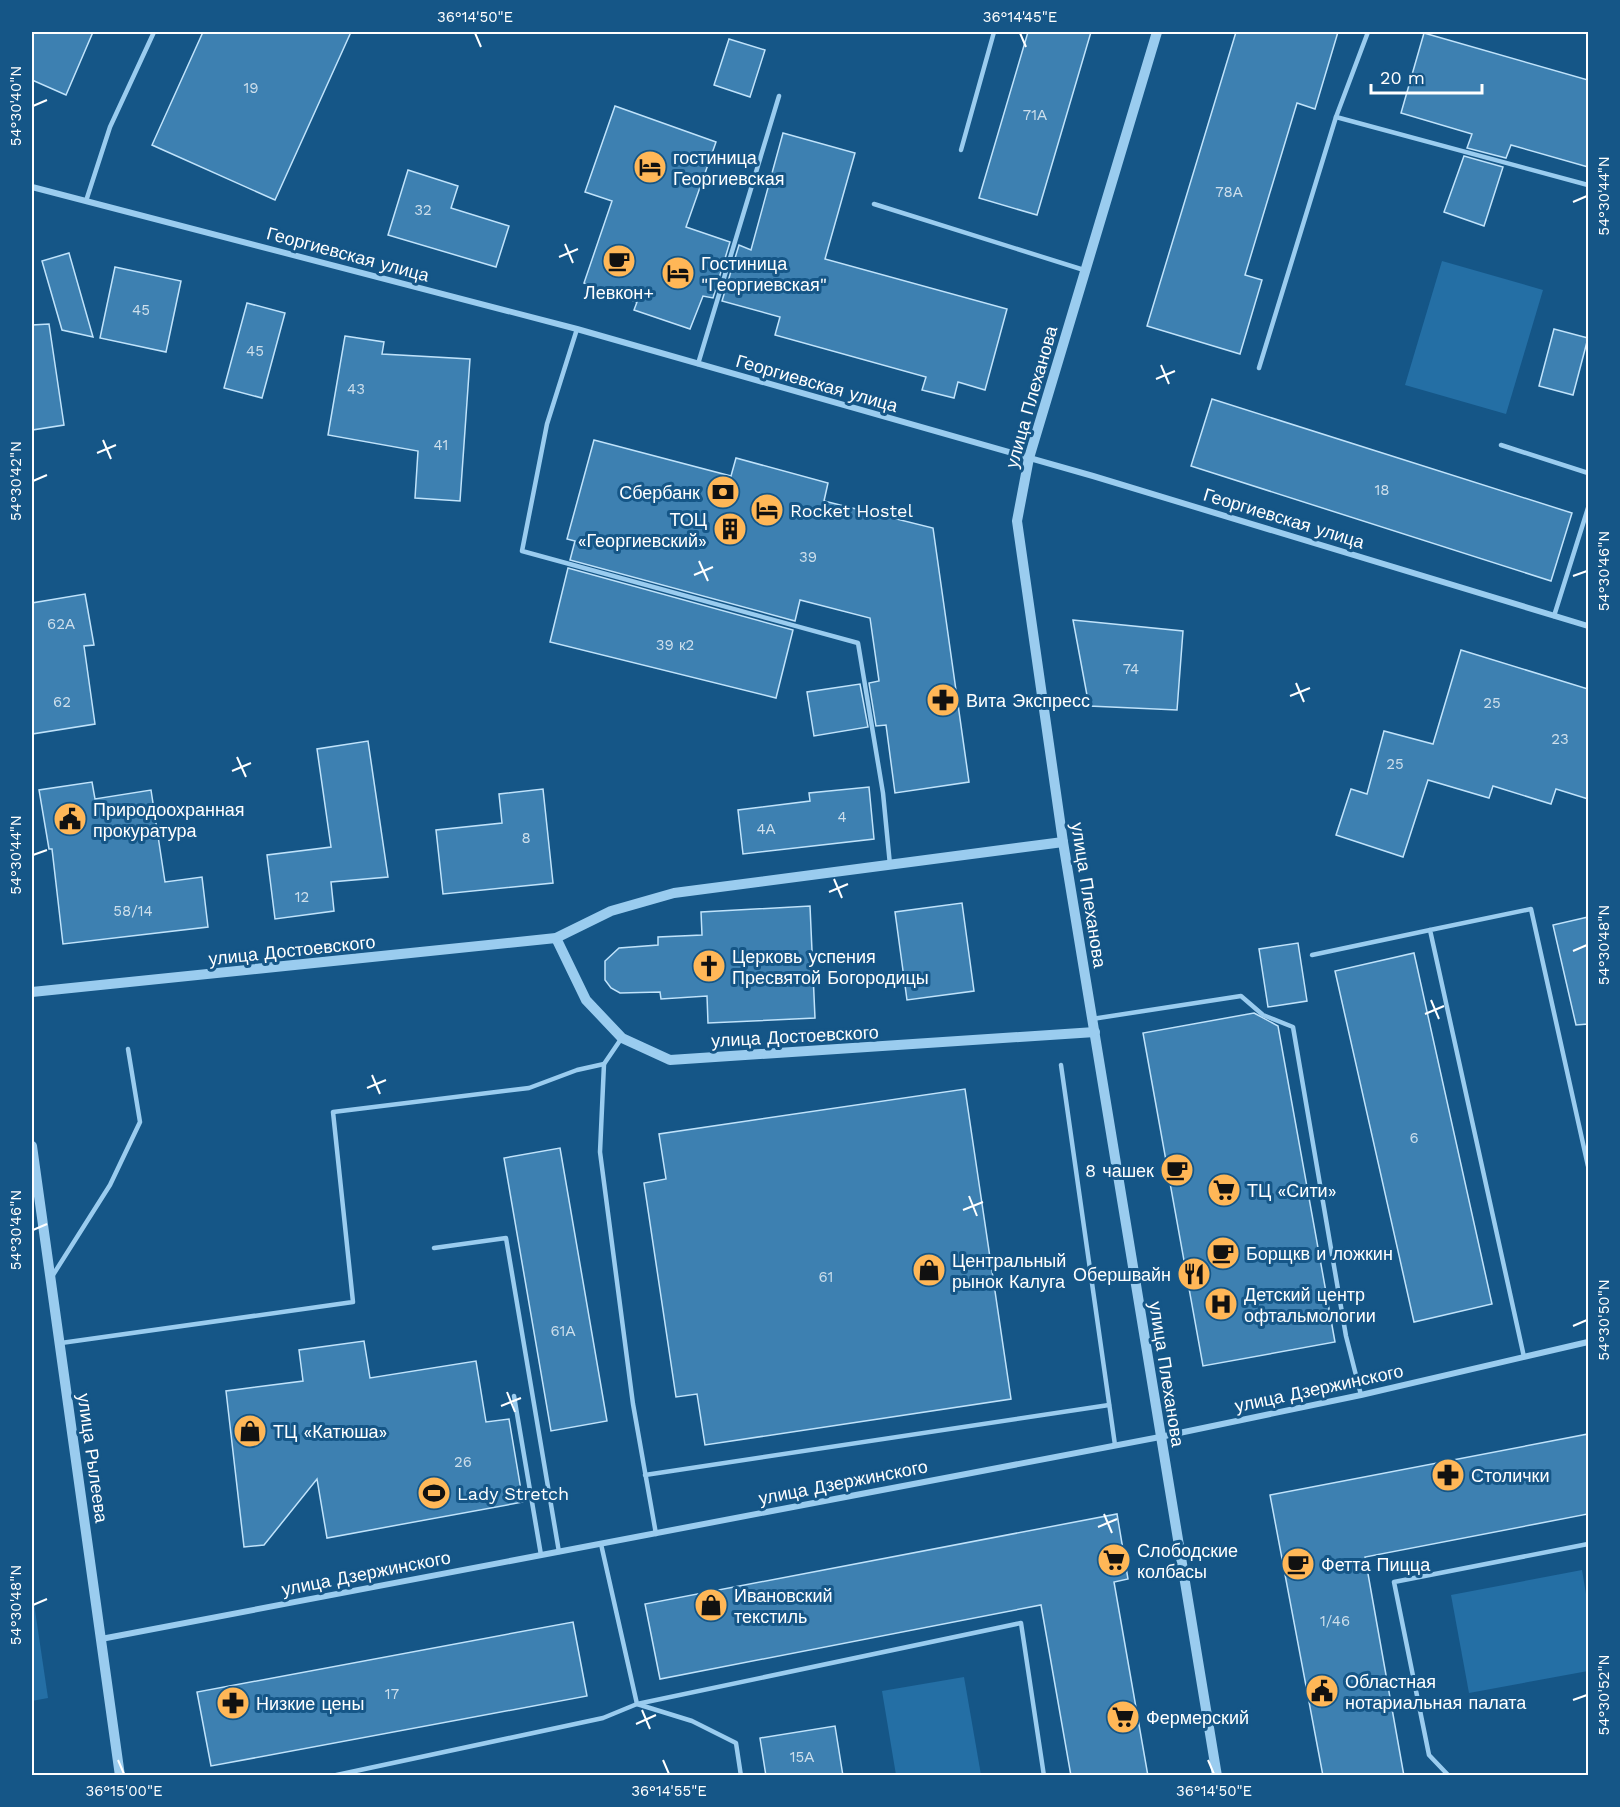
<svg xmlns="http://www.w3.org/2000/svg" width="1620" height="1807" viewBox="0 0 1620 1807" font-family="'Work Sans',sans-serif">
<rect width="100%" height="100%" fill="#155687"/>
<!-- green -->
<g fill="#246fa5">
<polygon points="1442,261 1543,290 1506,414 1405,385"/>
<polygon points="1582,1570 1588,1606 1588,1671 1469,1693 1451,1595"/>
<polygon points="32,1590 48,1698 32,1701"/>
<polygon points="964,1677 981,1775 896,1775 882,1691"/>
</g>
<!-- building -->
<g fill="#3d80b1" stroke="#c0e3fb" stroke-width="1.5">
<polygon points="32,32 93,32 66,95 32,80"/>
<polygon points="203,32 351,32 275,200 152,145"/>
<polygon points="1028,32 1091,32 1037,215 979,198"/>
<polygon points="1236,32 1338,32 1315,109 1297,103 1245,275 1262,280 1240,354 1147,326"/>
<polygon points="1424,33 1588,80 1588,167 1511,145 1506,158 1467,148 1472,134 1401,113"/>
<polygon points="729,39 765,50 750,97 714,85"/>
<polygon points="615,106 716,142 686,227 730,242 713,298 703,296 690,329 634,310 637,302 584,283 612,201 585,192"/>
<polygon points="783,133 855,153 825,259 1007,309 985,390 958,382 954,398 922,390 926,377 775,335 780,317 722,301 739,245 751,250"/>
<polygon points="1464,156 1503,167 1484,226 1444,212"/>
<polygon points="408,170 458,186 451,208 509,226 496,267 388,235"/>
<polygon points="69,253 93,337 62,330 42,261"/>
<polygon points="115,267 181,281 166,352 100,338"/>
<polygon points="247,303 285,313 262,398 224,388"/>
<polygon points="49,324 64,425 32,430 32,325"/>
<polygon points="1554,329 1588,338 1573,395 1539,386"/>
<polygon points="345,336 384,342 382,354 470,359 460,501 415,498 418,451 328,435"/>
<polygon points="1212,399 1572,513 1551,581 1191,466"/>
<polygon points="594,440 731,476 736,458 828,483 824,501 933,528 969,782 895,793 886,725 876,726 869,683 879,681 870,618 800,600 795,621 570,560 575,541 567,539"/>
<polygon points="568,568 793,630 776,698 550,642"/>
<polygon points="85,594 94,645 84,646 95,724 32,734 32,603"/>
<polygon points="1073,620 1183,631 1177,710 1089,706"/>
<polygon points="1461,650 1588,689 1588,799 1556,789 1551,804 1493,786 1489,798 1428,780 1403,857 1336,835 1351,789 1367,794 1384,731 1433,744"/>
<polygon points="860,684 868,727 814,736 807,692"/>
<polygon points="368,741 388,877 331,882 334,911 275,919 267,855 331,847 317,749"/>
<polygon points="92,782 95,799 151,790 165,882 202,877 208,927 63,944 52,849 49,849 39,790"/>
<polygon points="869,787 874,839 743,854 738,810 810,801 809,793"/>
<polygon points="543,789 553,883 443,894 436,830 502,823 499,794"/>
<polygon points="962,903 974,991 907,1000 895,912"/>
<polygon points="810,906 815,1018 708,1023 707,996 661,999 660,992 620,993 611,988 605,980 605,961 619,948 658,945 658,937 702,935 701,912"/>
<polygon points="1588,917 1588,1024 1576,1025 1553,925"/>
<polygon points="1298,943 1307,1001 1268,1007 1259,949"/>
<polygon points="1414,953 1492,1304 1414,1322 1335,971"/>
<polygon points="1254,1013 1278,1026 1335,1342 1203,1366 1143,1033"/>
<polygon points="965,1089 1011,1399 705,1445 697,1394 676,1397 644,1183 666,1179 659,1134"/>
<polygon points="560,1148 607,1421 551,1431 504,1158"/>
<polygon points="364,1341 370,1378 476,1361 486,1422 509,1419 523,1502 327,1538 317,1479 264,1545 244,1547 226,1391 303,1381 299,1350"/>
<polygon points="1588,1434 1588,1514 1365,1557 1404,1776 1323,1776 1270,1495"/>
<polygon points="1117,1514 1128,1579 1114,1582 1148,1776 1071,1776 1041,1605 660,1679 645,1604"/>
<polygon points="573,1622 587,1696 211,1766 197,1692"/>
<polygon points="835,1726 843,1776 766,1776 760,1738"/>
</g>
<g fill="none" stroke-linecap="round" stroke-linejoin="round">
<!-- service -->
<g stroke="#9accef" stroke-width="4.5">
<polyline points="1336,117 1588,185"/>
<polyline points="961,150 994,32"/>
<polyline points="86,201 110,127 154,32"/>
<polyline points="874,204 1084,270"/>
<polyline points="577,329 547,424 522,551 858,643 883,793 890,865"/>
<polyline points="698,364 779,96"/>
<polyline points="1259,368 1336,117 1368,32"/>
<polyline points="1501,445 1588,473"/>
<polyline points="1554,616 1588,508"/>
<polyline points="1312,955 1430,930"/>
<polyline points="1092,1019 1241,996 1263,1015 1293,1027 1346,1336 1361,1395"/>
<polyline points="621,1039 604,1064 600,1152 633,1404 656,1534"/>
<polyline points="1061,1065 1115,1445"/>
<polyline points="434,1248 506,1238 559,1552"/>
<polyline points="53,1275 110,1185 140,1122 128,1049"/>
<polyline points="61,1343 353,1302 333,1112 529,1088 577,1070 604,1064"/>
<polyline points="1524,1357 1430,930 1531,909 1588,1166"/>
<polyline points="514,1396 541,1555"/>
<polyline points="645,1475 1109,1405"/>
<polyline points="601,1544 637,1704 692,1721 736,1743 741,1776"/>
<polyline points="332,1776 603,1718 637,1704 1021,1623 1044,1776"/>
<polyline points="1449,1776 1429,1755 1394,1582 1588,1544"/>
</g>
<!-- minor -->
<g stroke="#9accef" stroke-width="6">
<polyline points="32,187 577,329 1093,476 1588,626"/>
<polyline points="101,1639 1160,1437 1361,1395 1588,1342"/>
</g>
<!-- tertiary -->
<g stroke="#9accef" stroke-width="10">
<polyline points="1157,32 1029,458 1017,521 1063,842 1217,1776"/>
<polyline points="556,938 586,1000 622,1038 670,1060 1095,1032"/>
<polyline points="32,992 556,938 611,911 674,893 1063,842"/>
<polyline points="32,1146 120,1776"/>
</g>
</g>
<!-- ticks -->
<path fill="none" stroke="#fff" stroke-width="2" d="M475 33 481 47M1020 33 1026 47M33 106 47 100M1573 202 1587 196M565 244 573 263M559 257 578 249M1161 365 1169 384M1156 379 1175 371M103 440 111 459M97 453 116 445M33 481 47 475M699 561 708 581M694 575 713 567M1573 576 1587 571M1296 683 1304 702M1290 696 1310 688M237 757 246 777M232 771 251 763M33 855 47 850M834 879 842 898M829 892 848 884M1573 951 1587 945M1431 1000 1439 1019M1425 1014 1444 1006M372 1075 380 1094M367 1088 386 1080M969 1196 977 1216M963 1210 983 1202M33 1230 47 1224M1573 1326 1587 1320M507 1392 515 1412M501 1406 521 1398M1104 1514 1112 1533M1098 1527 1117 1519M33 1605 47 1599M1573 1700 1587 1695M642 1710 650 1729M636 1724 656 1715M118 1760 124 1774M663 1760 669 1774M1208 1760 1214 1774"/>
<!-- icons -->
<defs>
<g id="hotel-disc" transform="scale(1.725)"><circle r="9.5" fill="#ffb757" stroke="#155687"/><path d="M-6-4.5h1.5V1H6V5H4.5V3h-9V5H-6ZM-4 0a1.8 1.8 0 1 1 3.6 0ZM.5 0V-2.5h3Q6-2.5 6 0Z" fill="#111"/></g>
<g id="cafe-disc" transform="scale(1.725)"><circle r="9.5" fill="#ffb757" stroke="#155687"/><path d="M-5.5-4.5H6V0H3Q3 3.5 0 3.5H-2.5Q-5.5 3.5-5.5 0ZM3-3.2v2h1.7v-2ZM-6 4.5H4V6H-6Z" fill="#111"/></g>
<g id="bank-disc" transform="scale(1.725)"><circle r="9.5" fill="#ffb757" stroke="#155687"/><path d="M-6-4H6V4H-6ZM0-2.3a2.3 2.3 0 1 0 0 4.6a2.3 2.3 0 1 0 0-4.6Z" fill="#111"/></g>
<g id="building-disc" transform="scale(1.725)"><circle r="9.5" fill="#ffb757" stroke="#155687"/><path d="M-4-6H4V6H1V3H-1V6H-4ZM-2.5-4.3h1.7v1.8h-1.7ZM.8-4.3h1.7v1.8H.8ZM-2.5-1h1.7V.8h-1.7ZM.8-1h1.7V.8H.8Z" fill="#111"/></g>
<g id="pharmacy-disc" transform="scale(1.725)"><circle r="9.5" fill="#ffb757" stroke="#155687"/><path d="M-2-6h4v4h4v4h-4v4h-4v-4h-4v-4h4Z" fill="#111"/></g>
<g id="civic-disc" transform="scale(1.725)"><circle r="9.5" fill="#ffb757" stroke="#155687"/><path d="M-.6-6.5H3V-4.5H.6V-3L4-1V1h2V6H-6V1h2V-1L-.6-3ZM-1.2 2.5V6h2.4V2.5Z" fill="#111"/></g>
<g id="church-disc" transform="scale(1.725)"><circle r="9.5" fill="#ffb757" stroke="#155687"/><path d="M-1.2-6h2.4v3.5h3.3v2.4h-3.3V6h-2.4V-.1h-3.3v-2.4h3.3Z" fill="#111"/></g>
<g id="supermarket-disc" transform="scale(1.725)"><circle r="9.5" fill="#ffb757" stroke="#155687"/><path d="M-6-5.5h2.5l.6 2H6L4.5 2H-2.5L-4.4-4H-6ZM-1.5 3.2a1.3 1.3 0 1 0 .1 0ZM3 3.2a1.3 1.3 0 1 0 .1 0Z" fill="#111"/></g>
<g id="shop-disc" transform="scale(1.725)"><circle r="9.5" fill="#ffb757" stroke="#155687"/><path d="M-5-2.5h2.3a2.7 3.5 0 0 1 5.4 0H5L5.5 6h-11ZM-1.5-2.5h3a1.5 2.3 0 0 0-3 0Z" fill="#111"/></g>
<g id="restaurant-disc" transform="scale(1.725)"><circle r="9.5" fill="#ffb757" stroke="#155687"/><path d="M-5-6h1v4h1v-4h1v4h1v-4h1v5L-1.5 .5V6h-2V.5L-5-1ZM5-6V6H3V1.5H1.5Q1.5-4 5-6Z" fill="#111"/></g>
<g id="hospital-disc" transform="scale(1.725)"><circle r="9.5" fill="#ffb757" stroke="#155687"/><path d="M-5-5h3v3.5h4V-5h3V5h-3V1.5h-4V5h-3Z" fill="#111"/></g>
<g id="stadium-disc" transform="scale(1.725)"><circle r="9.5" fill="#ffb757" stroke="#155687"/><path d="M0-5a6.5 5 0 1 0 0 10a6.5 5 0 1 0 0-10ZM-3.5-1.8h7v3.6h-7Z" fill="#111"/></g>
</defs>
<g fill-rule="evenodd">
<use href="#hotel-disc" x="650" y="167"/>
<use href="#cafe-disc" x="619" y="261"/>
<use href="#hotel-disc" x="678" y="273"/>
<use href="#bank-disc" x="723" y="492"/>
<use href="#hotel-disc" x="767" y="510"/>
<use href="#building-disc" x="730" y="529"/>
<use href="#pharmacy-disc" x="943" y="700"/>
<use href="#civic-disc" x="70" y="819"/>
<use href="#church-disc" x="709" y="966"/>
<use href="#cafe-disc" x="1177" y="1170"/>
<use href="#supermarket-disc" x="1224" y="1190"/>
<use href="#cafe-disc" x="1223" y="1253"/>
<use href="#shop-disc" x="929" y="1270"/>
<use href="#restaurant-disc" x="1194" y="1274"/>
<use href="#hospital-disc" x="1221" y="1304"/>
<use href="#shop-disc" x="250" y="1431"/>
<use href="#pharmacy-disc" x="1448" y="1475"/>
<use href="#stadium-disc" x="434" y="1493"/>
<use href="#supermarket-disc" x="1114" y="1560"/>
<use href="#cafe-disc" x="1298" y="1564"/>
<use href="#shop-disc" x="711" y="1605"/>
<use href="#civic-disc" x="1322" y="1691"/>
<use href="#pharmacy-disc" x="233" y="1703"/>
<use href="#supermarket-disc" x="1123" y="1717"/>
</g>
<g text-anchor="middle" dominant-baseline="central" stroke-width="6" stroke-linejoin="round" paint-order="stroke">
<!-- number labels -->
<g font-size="15" fill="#cedfec">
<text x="251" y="88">19</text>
<text x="1035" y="115">71А</text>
<text x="1229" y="192">78А</text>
<text x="423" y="210">32</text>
<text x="141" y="310">45</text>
<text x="255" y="351">45</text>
<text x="356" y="389">43</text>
<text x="441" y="445">41</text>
<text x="1382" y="490">18</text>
<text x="808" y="557">39</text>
<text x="61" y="624">62А</text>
<text x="675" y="645">39 к2</text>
<text x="1131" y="669">74</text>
<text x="62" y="702">62</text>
<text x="1492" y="703">25</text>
<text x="1560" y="739">23</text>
<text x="1395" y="764">25</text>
<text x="842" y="817">4</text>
<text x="766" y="829">4А</text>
<text x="526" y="838">8</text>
<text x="302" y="897">12</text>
<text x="133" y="911">58/14</text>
<text x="1414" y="1138">6</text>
<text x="826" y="1277">61</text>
<text x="563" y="1331">61А</text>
<text x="463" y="1462">26</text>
<text x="1335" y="1621">1/46</text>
<text x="392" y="1694">17</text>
<text x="802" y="1757">15А</text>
</g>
<!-- poi labels -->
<g font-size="18" fill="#fff" stroke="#155687" text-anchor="start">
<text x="673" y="157">гостиница<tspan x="673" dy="21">Георгиевская</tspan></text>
<text x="701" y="263">Гостиница<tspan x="701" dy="21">"Георгиевская"</tspan></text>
<text x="619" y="292" text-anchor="middle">Левкон+</text>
<text x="700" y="492" text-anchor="end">Сбербанк</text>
<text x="790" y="510">Rocket Hostel</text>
<text x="707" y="519" text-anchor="end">ТОЦ<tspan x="707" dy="21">«Георгиевский»</tspan></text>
<text x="966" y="700">Вита Экспресс</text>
<text x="93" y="809">Природоохранная<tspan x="93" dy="21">прокуратура</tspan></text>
<text x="732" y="956">Церковь успения<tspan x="732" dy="21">Пресвятой Богородицы</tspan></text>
<text x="1154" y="1170" text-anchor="end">8 чашек</text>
<text x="1247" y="1190">ТЦ «Сити»</text>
<text x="1246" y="1253">Борщкв и ложкин</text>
<text x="952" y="1260">Центральный<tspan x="952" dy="21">рынок Калуга</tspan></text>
<text x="1171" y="1274" text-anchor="end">Обершвайн</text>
<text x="1244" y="1294">Детский центр<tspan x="1244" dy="21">офтальмологии</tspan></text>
<text x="273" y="1431">ТЦ «Катюша»</text>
<text x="1471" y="1475">Столички</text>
<text x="457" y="1493">Lady Stretch</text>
<text x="1137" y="1550">Слободские<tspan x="1137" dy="21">колбасы</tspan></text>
<text x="1321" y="1564">Фетта Пицца</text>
<text x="734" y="1595">Ивановский<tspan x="734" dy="21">текстиль</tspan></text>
<text x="1345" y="1681">Областная<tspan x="1345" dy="21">нотариальная палата</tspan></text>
<text x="256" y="1703">Низкие цены</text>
<text x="1146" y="1717">Фермерский</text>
</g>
<!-- street labels -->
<g font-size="18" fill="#fff" stroke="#155687">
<text transform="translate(348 254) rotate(15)">Георгиевская улица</text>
<text transform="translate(817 383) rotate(16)">Георгиевская улица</text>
<text transform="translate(1031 397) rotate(-74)">улица Плеханова</text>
<text transform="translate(1284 518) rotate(17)">Георгиевская улица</text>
<text transform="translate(1089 895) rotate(81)">улица Плеханова</text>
<text transform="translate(292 950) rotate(-6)">улица Достоевского</text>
<text transform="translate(795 1036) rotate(-3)">улица Достоевского</text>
<text transform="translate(1167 1374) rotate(81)">улица Плеханова</text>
<text transform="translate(1319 1388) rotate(-12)">улица Дзержинского</text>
<text transform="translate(93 1458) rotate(82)">улица Рылеева</text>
<text transform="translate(843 1482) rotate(-11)">улица Дзержинского</text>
<text transform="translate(366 1573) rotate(-11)">улица Дзержинского</text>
</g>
</g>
<!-- border -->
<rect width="1620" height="1807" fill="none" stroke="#155687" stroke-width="66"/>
<!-- scale -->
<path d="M1371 84v9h111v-9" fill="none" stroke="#ffffff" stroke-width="3"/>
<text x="1380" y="84" font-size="18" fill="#ffffff" stroke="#155687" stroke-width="4.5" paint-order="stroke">20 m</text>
<rect x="33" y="33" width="1554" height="1741" fill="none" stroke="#fff" stroke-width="2"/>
<g font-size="15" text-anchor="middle" fill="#fff">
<text x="475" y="22">36°14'50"E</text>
<text x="1020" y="22">36°14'45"E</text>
<text transform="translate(16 106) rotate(-90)" y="5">54°30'40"N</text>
<text transform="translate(1604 196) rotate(-90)" y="5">54°30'44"N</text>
<text transform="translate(16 481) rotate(-90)" y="5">54°30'42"N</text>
<text transform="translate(1604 571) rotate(-90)" y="5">54°30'46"N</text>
<text transform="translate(16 855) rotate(-90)" y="5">54°30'44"N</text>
<text transform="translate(1604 945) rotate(-90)" y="5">54°30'48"N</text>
<text transform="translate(16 1230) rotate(-90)" y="5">54°30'46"N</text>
<text transform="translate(1604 1320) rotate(-90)" y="5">54°30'50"N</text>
<text transform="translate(16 1605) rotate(-90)" y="5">54°30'48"N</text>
<text transform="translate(1604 1695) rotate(-90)" y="5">54°30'52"N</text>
<text x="124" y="1796">36°15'00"E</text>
<text x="669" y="1796">36°14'55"E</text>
<text x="1214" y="1796">36°14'50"E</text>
</g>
</svg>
